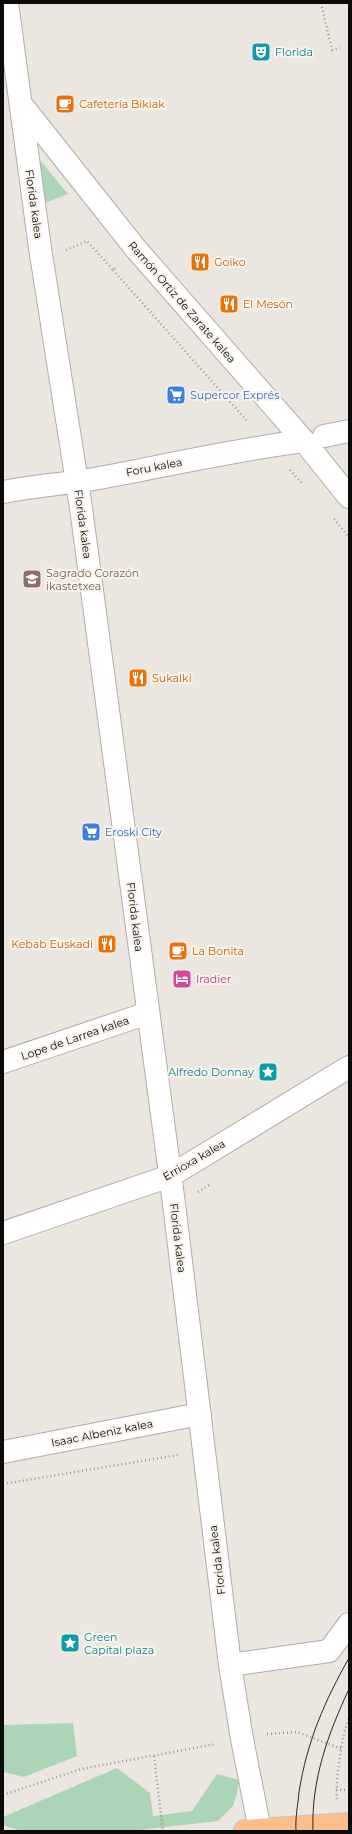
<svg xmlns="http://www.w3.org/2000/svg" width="352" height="1834" viewBox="0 0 352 1834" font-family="Montserrat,sans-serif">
<rect width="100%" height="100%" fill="#ebe7e0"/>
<!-- green -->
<g fill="#acd4b6">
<polygon points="39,159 68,194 45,203"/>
<polygon points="73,1723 77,1756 24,1777 3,1772 3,1725"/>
<polygon points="117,1768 150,1793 153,1816 192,1811 217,1774 239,1780 237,1794 233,1806 218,1821 131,1831 21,1831 3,1825 3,1817"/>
</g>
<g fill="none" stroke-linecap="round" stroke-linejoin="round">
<!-- street casing -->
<g stroke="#b0aca6" stroke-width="24">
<g id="street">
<polyline points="324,436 349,431"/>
<path d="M3 492C33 486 64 484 94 479 164 466 233 450 304 441"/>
<polyline points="3,1062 148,1013"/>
<polyline points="3,1233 170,1176 349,1067"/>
<polyline points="3,1452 200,1414"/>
<polyline points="230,1665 329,1651 349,1624"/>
</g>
</g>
<!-- secondary casing -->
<g stroke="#b0aca6" stroke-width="24">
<g id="secondary">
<polyline points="7,3 40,248 81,508 174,1204 230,1665 242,1739 260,1830"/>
<polyline points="21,104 136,249 304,441 349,497"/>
</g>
</g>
<!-- primary casing -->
<g stroke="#c5c4c4" stroke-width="24">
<polyline id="primary" points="245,1831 349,1824"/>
</g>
<!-- path -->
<g stroke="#9a9792" stroke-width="2.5" stroke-dasharray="1 3" stroke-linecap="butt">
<polyline points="321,3 332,50 340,48"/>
<polyline points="66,250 87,241 113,270 118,266"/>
<polyline points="113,270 248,422"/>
<polyline points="290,470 303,484"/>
<polyline points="334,519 349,537"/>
<polyline points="198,1192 211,1184"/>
<polyline points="3,1484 178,1455"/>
<polyline points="267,1734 297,1732 342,1749"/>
<polyline points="154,1756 163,1831"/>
<polyline points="336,1790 349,1790"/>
<polyline points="3,1795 81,1769 216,1744"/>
<path d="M337 1799C335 1783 342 1732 349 1719"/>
</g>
<!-- street -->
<use href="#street" stroke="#fff" stroke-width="22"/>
<!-- secondary -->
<use href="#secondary" stroke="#fff" stroke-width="22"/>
<!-- primary -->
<use href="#primary" stroke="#fdbe8e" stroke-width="22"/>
<!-- tram -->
<g stroke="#292724" stroke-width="1">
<path d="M296 1831C295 1818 298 1805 299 1792 307 1742 324 1702 349 1658"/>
<path d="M313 1831C311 1780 328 1734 349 1689"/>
</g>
</g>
<!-- icons -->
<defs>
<g id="theatre-square" transform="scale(1)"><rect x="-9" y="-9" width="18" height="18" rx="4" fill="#0f9aa8" stroke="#f8f4ed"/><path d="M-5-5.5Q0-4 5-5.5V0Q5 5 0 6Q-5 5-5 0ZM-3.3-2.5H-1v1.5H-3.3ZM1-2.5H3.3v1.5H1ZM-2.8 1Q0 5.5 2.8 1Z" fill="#fff"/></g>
<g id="cafe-square" transform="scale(1)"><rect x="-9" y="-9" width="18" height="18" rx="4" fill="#e8710a" stroke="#f8f4ed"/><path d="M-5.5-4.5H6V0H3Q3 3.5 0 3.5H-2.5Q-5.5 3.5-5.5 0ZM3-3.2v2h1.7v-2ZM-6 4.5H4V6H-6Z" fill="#fff"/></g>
<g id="restaurant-square" transform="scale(1)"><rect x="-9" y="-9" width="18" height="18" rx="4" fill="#e8710a" stroke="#f8f4ed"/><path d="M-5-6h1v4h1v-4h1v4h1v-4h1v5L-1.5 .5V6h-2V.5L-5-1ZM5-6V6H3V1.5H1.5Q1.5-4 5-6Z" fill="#fff"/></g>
<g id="supermarket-square" transform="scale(1)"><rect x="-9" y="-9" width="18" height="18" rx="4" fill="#3f7fe0" stroke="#f8f4ed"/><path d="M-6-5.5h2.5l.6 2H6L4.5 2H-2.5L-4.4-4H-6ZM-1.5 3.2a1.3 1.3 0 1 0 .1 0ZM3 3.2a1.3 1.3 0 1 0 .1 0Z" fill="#fff"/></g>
<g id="school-square" transform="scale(1)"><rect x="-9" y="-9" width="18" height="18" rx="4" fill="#8d6e63" stroke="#f8f4ed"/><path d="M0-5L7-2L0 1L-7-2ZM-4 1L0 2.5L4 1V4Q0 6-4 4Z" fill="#fff"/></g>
<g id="hotel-square" transform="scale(1)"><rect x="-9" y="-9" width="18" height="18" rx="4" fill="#d1479c" stroke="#f8f4ed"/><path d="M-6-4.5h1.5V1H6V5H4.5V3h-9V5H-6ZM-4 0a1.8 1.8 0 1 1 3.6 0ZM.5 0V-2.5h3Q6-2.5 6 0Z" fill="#fff"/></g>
<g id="sight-square" transform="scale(1)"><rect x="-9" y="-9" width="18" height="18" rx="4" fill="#0f9aa8" stroke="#f8f4ed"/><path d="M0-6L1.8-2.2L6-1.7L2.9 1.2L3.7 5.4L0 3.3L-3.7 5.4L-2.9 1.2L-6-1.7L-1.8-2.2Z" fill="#fff"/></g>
</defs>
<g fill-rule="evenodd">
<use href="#theatre-square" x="261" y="52"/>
<use href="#cafe-square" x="65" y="104"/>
<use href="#restaurant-square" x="200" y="262"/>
<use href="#restaurant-square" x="229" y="304"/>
<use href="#supermarket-square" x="176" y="395"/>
<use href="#school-square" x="32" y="579"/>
<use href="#restaurant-square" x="138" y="678"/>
<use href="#supermarket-square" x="91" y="832"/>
<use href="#restaurant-square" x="107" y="944"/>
<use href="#cafe-square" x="178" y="951"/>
<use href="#hotel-square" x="182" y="979"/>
<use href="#sight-square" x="268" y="1072"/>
<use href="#sight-square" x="70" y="1643"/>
</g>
<g text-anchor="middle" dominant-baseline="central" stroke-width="4" stroke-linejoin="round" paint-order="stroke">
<!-- culture labels -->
<g font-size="11" fill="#0d838f" stroke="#f8f4ed" text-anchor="start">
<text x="275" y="52">Florida</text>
<text x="254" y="1072" text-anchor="end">Alfredo Donnay</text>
<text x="84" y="1637">Green<tspan x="84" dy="13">Capital plaza</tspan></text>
</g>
<!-- food labels -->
<g font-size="11" fill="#c56008" stroke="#f8f4ed" text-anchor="start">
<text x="79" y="104">Cafetería Bikiak</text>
<text x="214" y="262">Goiko</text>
<text x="243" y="304">El Mesón</text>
<text x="152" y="678">Sukalki</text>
<text x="93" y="944" text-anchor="end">Kebab Euskadi</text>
<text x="192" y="951">La Bonita</text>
</g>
<!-- street labels -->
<g font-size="11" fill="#0d0b09" stroke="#f8f4ed">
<text transform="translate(34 204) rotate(82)">Florida kalea</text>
<text transform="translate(182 302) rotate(49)">Ramón Ortiz de Zarate kalea</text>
<text transform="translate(154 467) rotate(-11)">Foru kalea</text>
<text transform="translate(83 524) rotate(82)">Florida kalea</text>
<text transform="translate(135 917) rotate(83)">Florida kalea</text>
<text transform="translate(75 1038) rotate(-19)">Lope de Larrea kalea</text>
<text transform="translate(194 1160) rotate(-30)">Errioxa kalea</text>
<text transform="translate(178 1238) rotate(83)">Florida kalea</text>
<text transform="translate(102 1433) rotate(-11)">Isaac Albeniz kalea</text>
<text transform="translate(217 1560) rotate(-97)">Florida kalea</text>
</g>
<!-- shop labels -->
<g font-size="11" fill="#366cbe" stroke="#f8f4ed" text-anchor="start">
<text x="190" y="395">Supercor Exprés</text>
<text x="105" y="832">Eroski City</text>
</g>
<!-- education labels -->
<g font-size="11" fill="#785e54" stroke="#f8f4ed" text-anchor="start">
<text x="46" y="573">Sagrado Corazón<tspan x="46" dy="13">ikastetxea</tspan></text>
</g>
<!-- hotel labels -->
<g font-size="11" fill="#b23c85" stroke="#f8f4ed" text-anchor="start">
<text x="196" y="979">Iradier</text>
</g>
</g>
<!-- border -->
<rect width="352" height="1834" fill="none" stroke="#0d0b09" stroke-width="8"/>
</svg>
